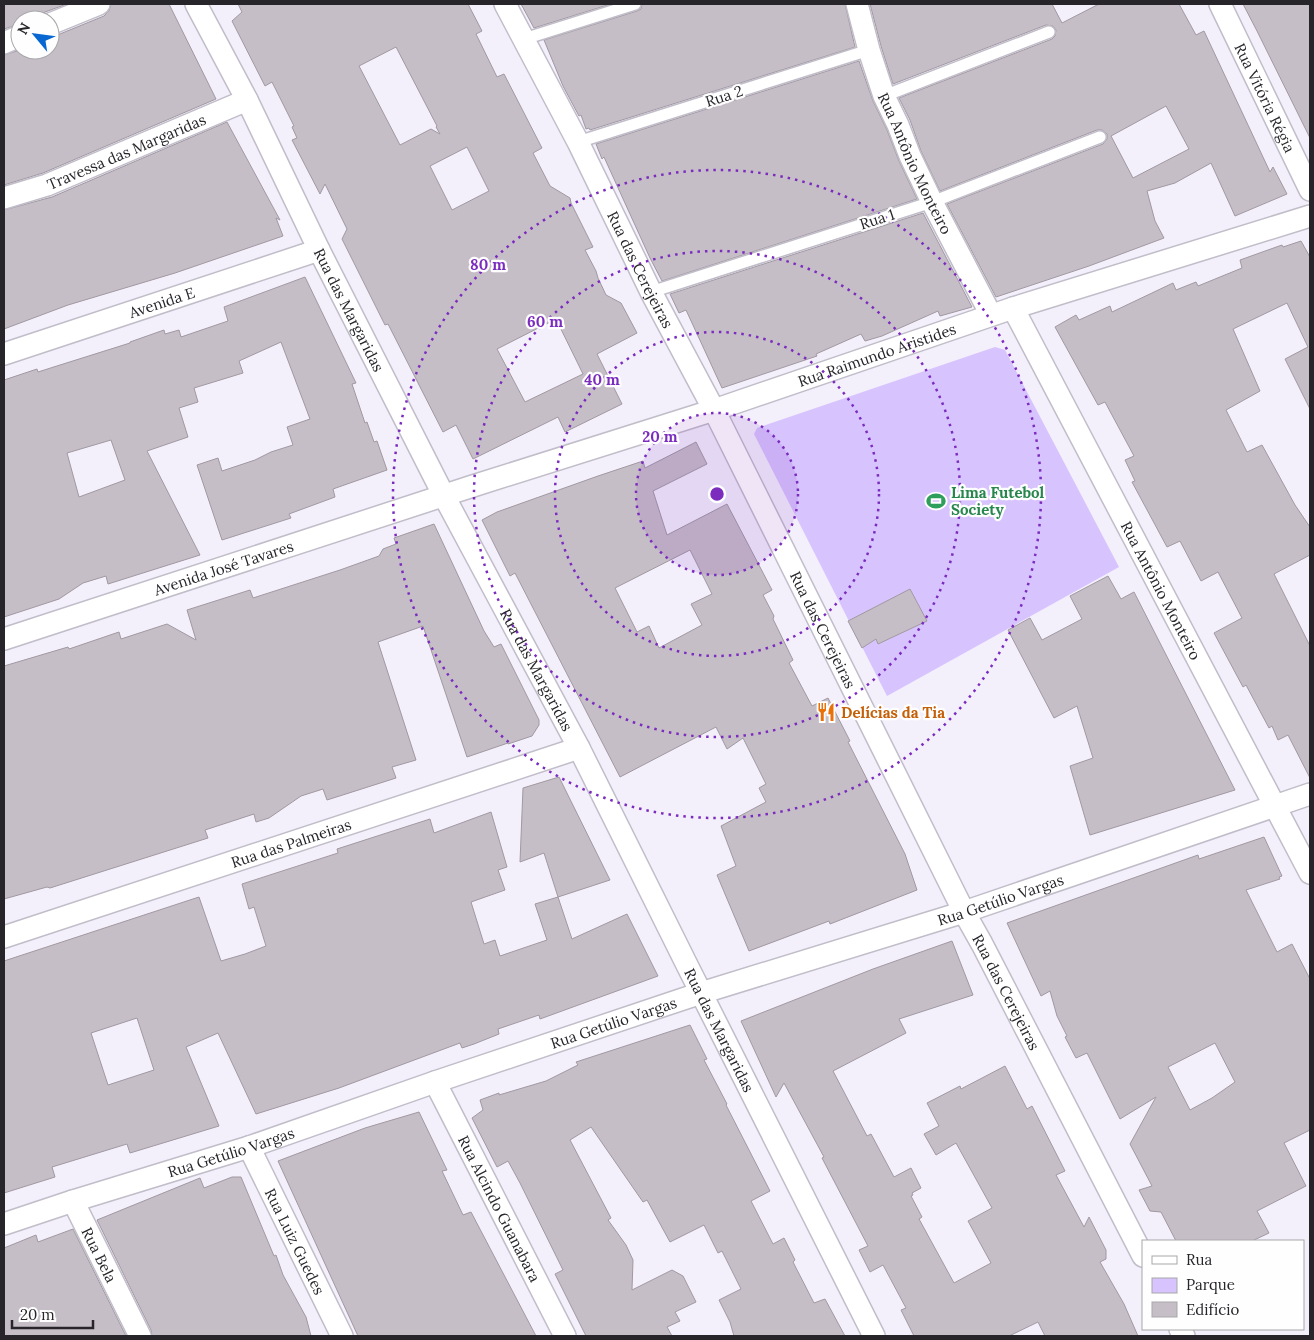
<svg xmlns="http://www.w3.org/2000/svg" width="1314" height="1340" viewBox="0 0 1314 1340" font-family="Lora,serif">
<rect width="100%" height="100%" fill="#f3effb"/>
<!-- green -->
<polygon fill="#d7c3fd" points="995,347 1005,350 1119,567 887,696 754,434 757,428"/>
<!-- building -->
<g fill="#c6bec7" stroke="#a199a2" fill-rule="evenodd">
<polygon points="4,4 67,4 45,12 40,16 39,20 20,20 20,24 4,29"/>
<polygon points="111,4 169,4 216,99 43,173 4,185 4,55 20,50 50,50 50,36 55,36 104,16 109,11"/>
<path d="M238 4H468L482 31 476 34 497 77 504 74 542 148 533 153 550 186 570 198 571 203 593 247 585 250 596 271 598 278 606 295 621 303 637 333 597 354 622 404 565 432 558 417 473 459 456 425 443 432 388 324 385 325 342 239 347 229 325 184 320 194 292 140 297 138 292 127 294 126 272 82 265 86 232 21 242 12ZM396 47 437 126 436 127 440 134 431 129 400 145 359 66ZM467 147 489 191 452 210 430 166ZM556 319 583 374 525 402 497 349Z"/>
<polygon points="521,4 611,4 534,28"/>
<polygon points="642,4 845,4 855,47 590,130 589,128 586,129 581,115 579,116 563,86 544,40 637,11 641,9"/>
<path d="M870 4H1052L1062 23 1099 4H1179L1196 35 1204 31 1270 172 1273 167 1287 194 1235 216 1211 163 1175 183 1147 191 1155 221 1164 238 1089 266 996 297 947 204 1103 144 1107 139V134L1102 130H1097L940 191 921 151 910 120 899 98 1052 39 1055 36 1056 30 1053 26 1046 25 893 84 881 46ZM1166 106 1189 149 1133 178 1111 136Z"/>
<polygon points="1243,4 1310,4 1310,138 1257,31"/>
<polygon points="859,61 873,101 887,130 899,161 917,199 662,281 650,258 604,157 602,159 596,144"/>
<polygon points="227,122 280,220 276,218 283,236 175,273 68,305 4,329 4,210 52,197"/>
<polygon points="923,213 972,307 940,316 938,311 882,336 865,341 861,334 816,354 817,356 722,388 686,310 679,313 670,294"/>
<polygon points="1301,241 1310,257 1310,409 1285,359 1308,347 1287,303 1233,329 1260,391 1226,410 1247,452 1262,445 1295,505 1310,527 1310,555 1274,574 1310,646 1310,778 1288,735 1278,740 1272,726 1269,728 1246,685 1243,687 1214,633 1242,618 1218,572 1201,581 1180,541 1167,547 1132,482 1135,481 1125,460 1134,456 1105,402 1098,405 1055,327 1076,315 1079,320 1110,306 1112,312 1173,283 1176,290 1196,282 1198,286 1242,268 1240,260 1282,245 1283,247"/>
<path d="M305 277 356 383 352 384 365 423 367 422 374 442 377 441 387 470 333 489 335 497 289 514 291 518 222 540 197 465 218 458 222 471 255 460 271 452 293 445 287 427 310 419 281 342 239 361 243 373 194 388 198 402 179 408 188 437 147 451 200 555 108 584 106 576 83 583 59 599 4 617V380L37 369 38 372 60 365 130 343V342L164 330 165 334 179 330 181 337 228 321 224 307ZM111 440 125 480 79 497 67 453Z"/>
<path d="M696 442 707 464 653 491 667 535 727 504 772 590 763 595 774 616 773 619 793 660 789 663 812 706 828 698 850 741 848 742 905 854 917 890 830 924 829 921 749 951 717 875 736 866 721 826 766 802 759 788 766 784 743 738 727 749 716 727 620 777 515 573 510 576 482 520 497 512 598 476 643 461 645 468ZM690 550 712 594 691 604 702 625 659 648 649 626 637 632 615 588Z"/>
<polygon points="434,524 484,631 494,647 501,644 539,720 539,725 532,736 508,744 508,743 467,757 423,626 378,642 416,760 392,767 396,778 327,800 323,789 301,796 269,818 256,822 254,814 205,830 208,838 50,888 47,887 4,899 4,666 68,647 69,649 119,632 121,639 167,624 196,640 187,610 250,590 253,598 340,570 379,556 383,549 396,544 394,538"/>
<polygon points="1108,576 1121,599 1134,592 1235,790 1090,835 1070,766 1093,758 1077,706 1054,718 1008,630 1030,618 1042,640 1082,619 1070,596"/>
<polygon points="910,589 927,621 878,644 876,639 862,648 848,621"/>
<polygon points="559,777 610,880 558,897 544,853 520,862 523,788"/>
<path d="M491 812 507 867 498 870 505 890 471 902 484 944 495 940 500 956 547 940 535 904 558 897 572 939 627 914 658 976 540 1019 539 1015 498 1029 499 1034 474 1044 462 1048 460 1043 339 1088 256 1114 218 1033 186 1047 219 1126 130 1153 127 1144 52 1167 55 1177 4 1193V961L199 897 221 961 245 954 266 946 254 907 249 909 242 884 338 853 337 849 430 819 434 833ZM137 1018 154 1070 108 1085 91 1033Z"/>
<path d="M1264 837 1282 876 1279 877 1280 879 1246 890 1277 952 1292 944 1310 979V1130L1284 1143 1306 1186 1257 1211 1269 1233 1252 1241H1176L1161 1212 1150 1211 1139 1190 1152 1186 1130 1144 1156 1097 1120 1119 1087 1053 1076 1058 1065 1037 1067 1036 1057 1016 1050 991 1041 996 1007 923 1198 855 1199 859ZM1215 1043 1235 1082 1212 1098 1190 1110 1168 1067Z"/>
<polygon points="952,941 973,995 899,1019 906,1033 833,1071 867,1136 871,1134 894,1177 911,1168 921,1188 912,1193 913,1195 911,1196 922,1217 919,1219 954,1283 991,1263 968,1221 992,1208 956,1143 936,1155 924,1134 939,1126 927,1103 960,1086 961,1089 1005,1066 1027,1109 1032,1106 1065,1171 1056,1175 1084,1227 1089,1217 1106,1250 1106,1259 1100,1262 1124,1304 1138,1336 1045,1336 1038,1322 1009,1336 914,1336 901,1310 906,1308 883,1265 870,1272 859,1250 868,1246 822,1158 824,1157 784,1083 776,1097 741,1021 873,969"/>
<polygon points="690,1025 707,1059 704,1060 727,1104 726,1105 770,1191 751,1201 773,1244 784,1238 795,1260 793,1262 814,1303 825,1299 845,1336 734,1336 730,1322 719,1300 741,1289 722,1251 718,1253 704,1225 670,1242 647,1200 643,1202 591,1127 570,1140 611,1218 608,1220 626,1245 633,1260 632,1290 672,1270 683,1276 696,1302 675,1312 680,1321 667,1327 672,1336 586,1336 555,1274 563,1270 520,1183 508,1161 497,1167 472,1118 483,1110 480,1100 499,1093 499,1095 546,1081 578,1065 576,1062"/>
<polygon points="419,1112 447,1170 442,1171 463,1215 471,1212 536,1336 358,1336 278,1161 365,1128"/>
<polygon points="232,1177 241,1177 274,1256 276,1255 283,1275 306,1317 311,1336 152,1336 151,1330 97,1220 200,1178 204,1188"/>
<polygon points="73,1229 126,1336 4,1336 4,1248 36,1235 38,1242"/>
</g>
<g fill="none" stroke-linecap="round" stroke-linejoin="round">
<!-- lane casing -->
<g stroke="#c1bdc9" stroke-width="14">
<g id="lane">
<polyline points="524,39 635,4"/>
<polyline points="884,96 1049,32"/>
<polyline points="578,142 869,50"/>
<polyline points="651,292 932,202 1100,137"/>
</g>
</g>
<!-- street casing -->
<g stroke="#c1bdc9" stroke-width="24">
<g id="street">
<path id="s1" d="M196 4 247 100 319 250 444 496 579 748 688 967 874 1336"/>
<path id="s2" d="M505 4 578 142 651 292 714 410 964 912 982 944 1143 1256"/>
<path id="s3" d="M857 4 869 50 884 96 898 125 910 156 932 202 991 315"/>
<path id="s4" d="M1220 4 1310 190"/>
<polyline points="50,24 99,4"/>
<polyline points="4,43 20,36"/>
<path id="s5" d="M4 198 47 185 247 100"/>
<path id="s6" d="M1013 308 1310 873"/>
<path id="s7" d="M4 354 319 250"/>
<path id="s8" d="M4 639 476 485 714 410 1013 308 1310 216"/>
<path id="s9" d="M4 937 579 748"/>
<path id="s10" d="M435 1082 565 1336"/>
<path id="s11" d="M249 1147 342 1336"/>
<path id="s12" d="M73 1201 140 1336"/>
<path id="s13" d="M4 1224 73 1201 249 1147 435 1082 701 993 964 912 1310 794"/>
<polyline points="1180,1329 1184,1336"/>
</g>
</g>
<!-- lane -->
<use href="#lane" stroke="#fff" stroke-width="11"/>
<!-- street -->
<use href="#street" stroke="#fff" stroke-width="21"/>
</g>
<!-- distance rings -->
<circle cx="717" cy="494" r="81" fill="#7b2cbf" fill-opacity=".12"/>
<g fill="none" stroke="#7b2cbf" stroke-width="2.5" stroke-dasharray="2.5 5">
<circle cx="717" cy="494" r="81"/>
<circle cx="717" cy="494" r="162"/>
<circle cx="717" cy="494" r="243"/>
<circle cx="717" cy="494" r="324"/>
</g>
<!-- icons -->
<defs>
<g id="stadium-bare" transform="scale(1.5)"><path d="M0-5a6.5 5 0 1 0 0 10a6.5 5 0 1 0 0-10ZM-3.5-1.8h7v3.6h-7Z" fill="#2e9e5b" stroke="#fefefe" stroke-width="2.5" paint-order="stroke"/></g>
<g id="restaurant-bare" transform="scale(1.5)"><path d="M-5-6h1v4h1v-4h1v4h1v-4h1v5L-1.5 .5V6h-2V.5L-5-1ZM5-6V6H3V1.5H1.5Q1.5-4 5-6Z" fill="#e8710a" stroke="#fefefe" stroke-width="2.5" paint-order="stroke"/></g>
</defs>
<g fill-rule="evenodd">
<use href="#stadium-bare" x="936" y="501"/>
<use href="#restaurant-bare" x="826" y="712"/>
</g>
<g text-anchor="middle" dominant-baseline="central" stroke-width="4.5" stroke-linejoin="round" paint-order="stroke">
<!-- street labels -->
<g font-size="15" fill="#27252a" stroke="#fefefe">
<text transform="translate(724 96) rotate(-18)">Rua 2</text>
<text stroke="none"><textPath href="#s4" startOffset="104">Rua Vitória Régia</textPath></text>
<text stroke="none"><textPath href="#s5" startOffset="131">Travessa das Margaridas</textPath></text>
<text stroke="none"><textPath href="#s3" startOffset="170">Rua Antônio Monteiro</textPath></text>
<text transform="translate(877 219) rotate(-18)">Rua 1</text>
<text stroke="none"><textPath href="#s2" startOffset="298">Rua das Cerejeiras</textPath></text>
<text stroke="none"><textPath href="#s7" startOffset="166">Avenida E</textPath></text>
<text stroke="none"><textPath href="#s1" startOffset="342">Rua das Margaridas</textPath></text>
<text stroke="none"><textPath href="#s8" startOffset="918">Rua Raimundo Aristides</textPath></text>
<text stroke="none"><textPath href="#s8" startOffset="231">Avenida José Tavares</textPath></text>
<text stroke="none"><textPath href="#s6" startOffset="319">Rua Antônio Monteiro</textPath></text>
<text stroke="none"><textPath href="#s2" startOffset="702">Rua das Cerejeiras</textPath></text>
<text stroke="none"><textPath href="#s1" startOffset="748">Rua das Margaridas</textPath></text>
<text stroke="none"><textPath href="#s9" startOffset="302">Rua das Palmeiras</textPath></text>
<text stroke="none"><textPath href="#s13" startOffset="1048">Rua Getúlio Vargas</textPath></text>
<text stroke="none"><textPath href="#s2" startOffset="1108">Rua das Cerejeiras</textPath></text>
<text stroke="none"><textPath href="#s13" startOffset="642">Rua Getúlio Vargas</textPath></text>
<text stroke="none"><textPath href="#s1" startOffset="1152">Rua das Margaridas</textPath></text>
<text stroke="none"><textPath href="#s13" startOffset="238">Rua Getúlio Vargas</textPath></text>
<text stroke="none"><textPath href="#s10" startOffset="142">Rua Alcindo Guanabara</textPath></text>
<text stroke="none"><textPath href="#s11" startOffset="105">Rua Luiz Guedes</textPath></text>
<text stroke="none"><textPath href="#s12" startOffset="60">Rua Bela</textPath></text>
</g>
<!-- leisure labels -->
<g font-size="15" font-weight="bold" fill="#27864d" stroke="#fefefe" text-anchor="start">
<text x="951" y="492">Lima Futebol<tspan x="951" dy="17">Society</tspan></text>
</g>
<!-- food labels -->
<g font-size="15" font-weight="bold" fill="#c56008" stroke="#fefefe" text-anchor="start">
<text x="841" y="712">Delícias da Tia</text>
</g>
</g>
<circle cx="717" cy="494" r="8" fill="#7b2cbf" stroke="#fefefe" stroke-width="2.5"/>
<g font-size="15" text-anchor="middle" font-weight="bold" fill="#7b2cbf" stroke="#fefefe" stroke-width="4.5" stroke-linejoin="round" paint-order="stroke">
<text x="488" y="270">80 m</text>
<text x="545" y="327">60 m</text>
<text x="602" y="385">40 m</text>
<text x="660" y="442">20 m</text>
</g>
<!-- border -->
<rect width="1314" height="1340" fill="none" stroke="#27252a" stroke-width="10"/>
<!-- legend -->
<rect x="1142" y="1240" width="162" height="90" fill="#fefefe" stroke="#a8a7a9"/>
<rect x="1152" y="1256" width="25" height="8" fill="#ffffff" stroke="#a8a7a9"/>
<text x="1186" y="1265" font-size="15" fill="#27252a">Rua</text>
<rect x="1152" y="1278" width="25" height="15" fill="#d7c3fd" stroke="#a8a7a9"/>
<text x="1186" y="1290" font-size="15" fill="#27252a">Parque</text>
<rect x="1152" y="1302" width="25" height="15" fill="#c6bec7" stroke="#a8a7a9"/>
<text x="1186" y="1315" font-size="15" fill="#27252a">Edifício</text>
<!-- north arrow -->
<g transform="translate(35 35) rotate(299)"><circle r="24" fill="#fefefe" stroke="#a8a7a9"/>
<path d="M0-4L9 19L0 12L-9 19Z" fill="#0867d0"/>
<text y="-8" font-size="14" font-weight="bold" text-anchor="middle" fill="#27252a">N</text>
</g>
<!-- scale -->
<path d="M12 1320v8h81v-8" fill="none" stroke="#27252a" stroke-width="2.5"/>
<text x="20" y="1320" font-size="15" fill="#27252a" stroke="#fefefe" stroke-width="4" paint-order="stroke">20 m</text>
</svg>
